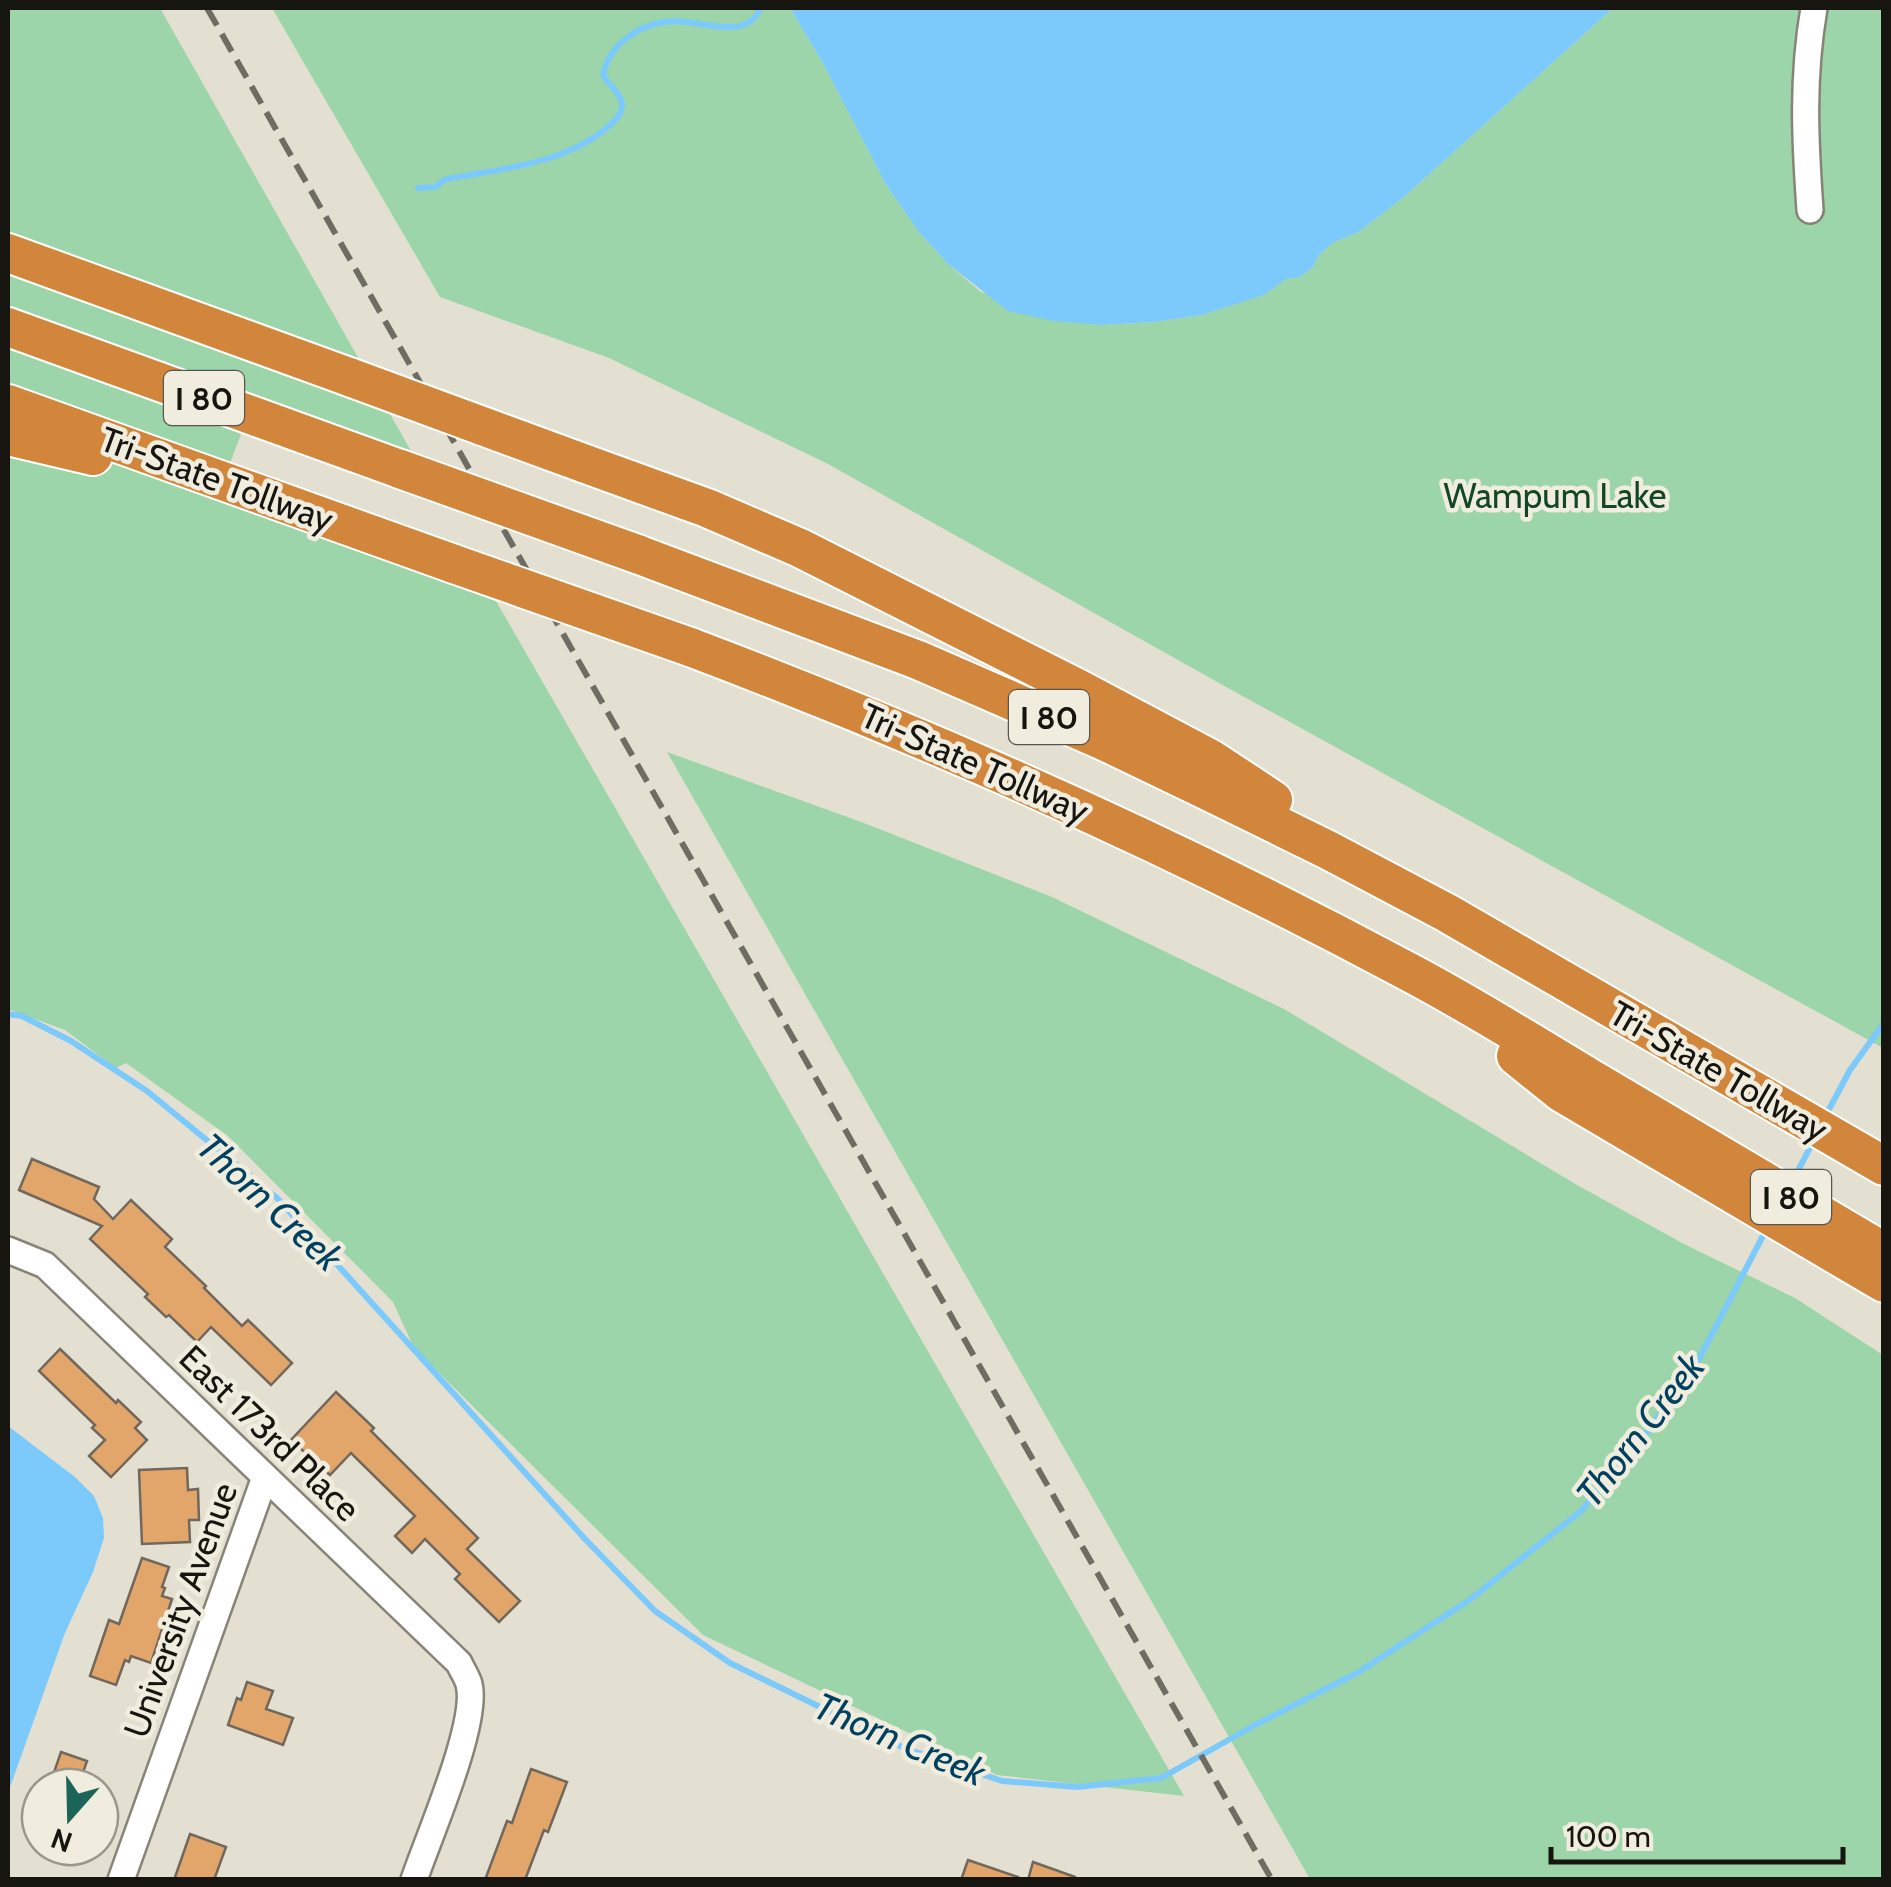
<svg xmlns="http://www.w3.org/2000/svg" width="1891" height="1887" viewBox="0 0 1891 1887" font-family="Cabin,sans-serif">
<rect width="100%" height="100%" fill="#e3e0d1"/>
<!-- green -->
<g fill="#9bd5a9">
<polygon points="8,8 160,8 415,458 253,402 217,498 496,601 1184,1796 997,1775 703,1635 414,1348 393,1302 228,1136 126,1063 116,1068 65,1030 8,1009"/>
<polygon points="272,8 790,8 824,65 885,183 919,232 948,264 981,292 1102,325 1154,322 1202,315 1263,295 1286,279 1300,277 1313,267 1318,256 1332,243 1357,233 1404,197 1613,8 1883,8 1883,1048 1228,688 828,464 609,358 440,297"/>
<polygon points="667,752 864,823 1052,897 1284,1009 1577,1185 1684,1244 1795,1298 1883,1355 1883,1879 1310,1879"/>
</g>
<!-- water -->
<g fill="#7cc9fb">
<polygon points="790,8 1613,8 1404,197 1357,233 1332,243 1318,256 1313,267 1300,277 1286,279 1264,295 1202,315 1154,322 1102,325 1053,321 1008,311 948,264 919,232 885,183 824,65"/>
<polygon points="8,1426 75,1477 94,1496 103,1518 104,1538 93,1572 65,1633 8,1793"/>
</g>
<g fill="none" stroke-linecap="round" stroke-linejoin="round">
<!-- stream -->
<g stroke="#7cc9fb" stroke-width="6">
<path d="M418 188 435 187 446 179C500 169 566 164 609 126 614 121 621 115 622 107 624 95 608 85 603 75 609 43 642 22 674 21 694 21 728 32 746 24 753 21 758 14 761 8"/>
<polyline points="8,1014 22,1016 71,1041 147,1091 277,1198 585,1539 655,1611 730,1663 904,1748 1002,1781 1078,1787 1161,1778 1255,1725 1357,1673 1468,1601 1581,1511 1648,1431 1699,1359 1767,1228"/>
<polyline points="1826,1115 1850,1070 1884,1023"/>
<polyline points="1792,1182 1814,1140"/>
</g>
</g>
<!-- building -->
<g fill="#e2a66a" stroke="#71675d" stroke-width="2.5">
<polygon points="32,1159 99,1187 94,1199 113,1219 131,1200 172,1239 165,1247 206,1286 204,1288 242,1326 248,1320 292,1363 271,1385 211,1327 197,1342 169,1315 166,1317 145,1297 148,1294 90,1239 102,1226 19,1190"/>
<polygon points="60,1349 116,1403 118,1400 141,1422 135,1428 147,1440 111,1477 89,1456 105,1440 92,1428 95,1425 39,1371"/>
<polygon points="336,1392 374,1428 371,1431 478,1538 467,1549 520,1601 499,1622 455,1579 460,1574 425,1539 412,1553 395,1536 415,1516 351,1453 330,1475 291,1440"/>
<polygon points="187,1468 188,1490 198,1489 199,1520 189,1520 190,1542 142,1544 139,1470"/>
<polygon points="142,1558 169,1567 162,1587 165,1588 162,1596 172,1599 151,1663 131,1656 129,1662 125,1660 116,1685 90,1676 109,1620 119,1624"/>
<polygon points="247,1682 273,1691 266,1709 293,1718 283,1745 228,1725 237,1698 241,1700"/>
<polygon points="61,1752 87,1761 78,1787 49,1787"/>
<polygon points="531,1769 567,1782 548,1832 544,1830 525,1880 485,1880 507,1821 512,1823"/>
<polygon points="190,1834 226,1847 214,1880 174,1880"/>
<polygon points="968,1860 1018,1877 1018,1880 961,1880"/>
<polygon points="1033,1862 1075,1877 1075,1880 1028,1880"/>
</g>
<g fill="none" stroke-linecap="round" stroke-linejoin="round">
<!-- minor casing -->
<g stroke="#878477" stroke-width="30">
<g id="minor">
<path d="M1810 210C1805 139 1802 78 1814 8"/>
<path d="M8 1250 45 1265 459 1663C462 1670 467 1677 469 1684 479 1723 428 1838 414 1880"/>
<polyline points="121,1880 265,1477"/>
</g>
</g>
<!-- highway casing -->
<g stroke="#fff" stroke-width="42">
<g id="highway">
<polyline points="8,253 352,378"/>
<polyline points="8,327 400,469"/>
<polyline points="8,404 454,564"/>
<polyline points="8,436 93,456"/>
<polyline points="583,463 707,508 800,548 1077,688 1211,759 1273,800"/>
<polyline points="637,554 918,660 1104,741 1202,788 1328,850 1447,913 1884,1166"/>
<path d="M690 647C936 740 1176 847 1407 971 1470 1004 1530 1042 1590 1078 1688 1136 1786 1194 1884 1252"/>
<polyline points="1516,1056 1562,1093 1884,1283"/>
</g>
</g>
<!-- minor -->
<use href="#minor" stroke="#fff" stroke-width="25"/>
<!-- highway -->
<use href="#highway" stroke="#d2863c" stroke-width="38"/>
<!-- rail -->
<polyline stroke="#6e6c63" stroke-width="6" stroke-dasharray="20 10" stroke-linecap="butt" points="207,8 1272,1880"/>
<!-- highway-bridge casing -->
<g stroke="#fff" stroke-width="42" stroke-linecap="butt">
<g id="highway-bridge">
<polyline points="352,378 583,463"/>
<polyline points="400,469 637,554"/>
<polyline points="454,564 690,647"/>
</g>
</g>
<!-- highway-bridge -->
<use href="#highway-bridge" stroke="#d2863c" stroke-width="38"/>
</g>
<g text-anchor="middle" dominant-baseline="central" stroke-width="9" stroke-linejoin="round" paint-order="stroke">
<!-- shield labels -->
<g fill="#f0edde" stroke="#57564e" stroke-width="2.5">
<rect x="164" y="371" width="80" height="54" rx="8"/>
<rect x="1009" y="690" width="80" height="54" rx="8"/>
<rect x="1751" y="1170" width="80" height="54" rx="8"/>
</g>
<g font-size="32" font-weight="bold" fill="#161510">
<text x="204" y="398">I 80</text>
<text x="1049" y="717">I 80</text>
<text x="1791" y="1197">I 80</text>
</g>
<!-- street labels -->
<g font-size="35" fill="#161510" stroke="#f0edde">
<text transform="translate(217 479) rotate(20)">Tri-State Tollway</text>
<text transform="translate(975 763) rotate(24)">Tri-State Tollway</text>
<text transform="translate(1719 1071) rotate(30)">Tri-State Tollway</text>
<text transform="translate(270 1433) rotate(44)">East 173rd Place</text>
<text transform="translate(180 1610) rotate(-70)">University Avenue</text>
</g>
<!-- park labels -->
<g font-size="35" fill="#114725" stroke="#f0edde">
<text x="1555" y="495">Wampum Lake</text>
</g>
<!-- water labels -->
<g font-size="38" font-style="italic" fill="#004162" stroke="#f0edde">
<text transform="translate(270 1202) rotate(43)">Thorn Creek</text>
<text transform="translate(1640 1430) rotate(-52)">Thorn Creek</text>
<text transform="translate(900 1739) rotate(23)">Thorn Creek</text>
</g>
</g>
<!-- border -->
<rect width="1891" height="1887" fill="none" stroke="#161510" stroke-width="20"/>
<!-- north arrow -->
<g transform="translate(70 1817) rotate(200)"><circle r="48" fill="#f0edde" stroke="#99978c" stroke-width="2.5"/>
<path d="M0-8L18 38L0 25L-18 38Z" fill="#1c6458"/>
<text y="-15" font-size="28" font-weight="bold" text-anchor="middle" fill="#161510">N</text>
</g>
<!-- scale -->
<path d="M1551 1847v15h292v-15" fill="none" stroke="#161510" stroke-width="5"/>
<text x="1566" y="1847" font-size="30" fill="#161510" stroke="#f0edde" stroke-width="8" paint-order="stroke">100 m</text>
</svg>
